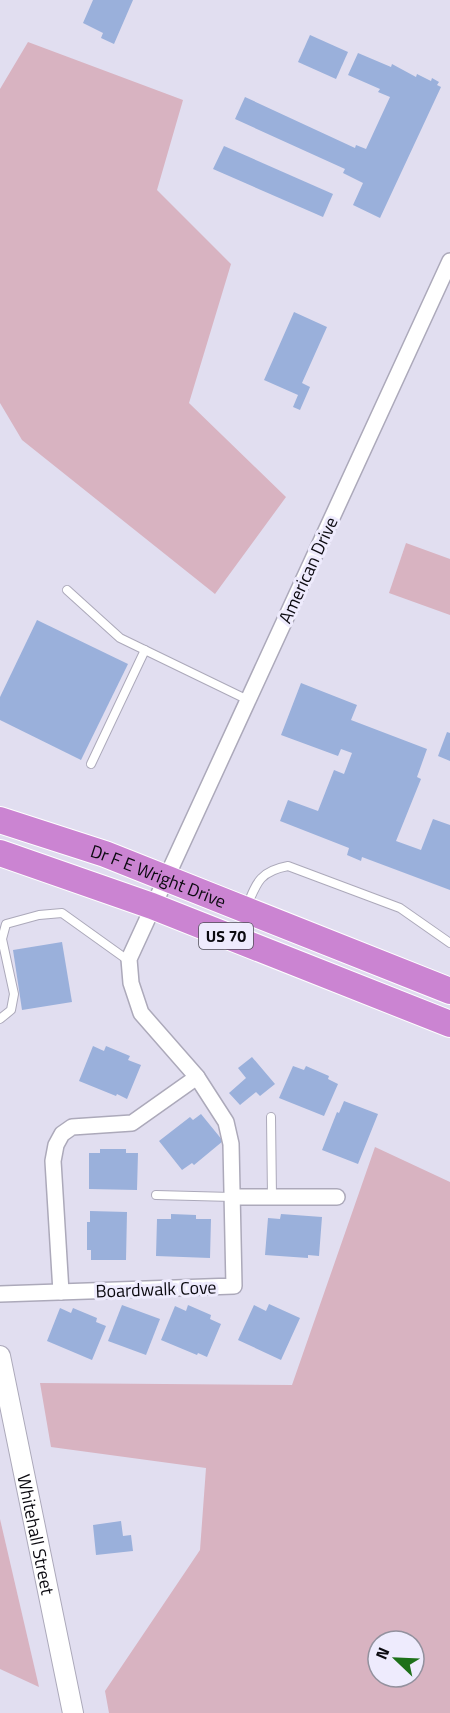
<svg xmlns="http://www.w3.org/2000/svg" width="450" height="1713" viewBox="0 0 450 1713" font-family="'Titillium Web',sans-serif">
<rect width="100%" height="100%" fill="#e1def0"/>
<!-- green -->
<g fill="#d8b3c1" fill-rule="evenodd">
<polygon points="28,42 183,100 157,190 231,264 189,403 286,497 215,594 22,440 0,403 0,89"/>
<polygon points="406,543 450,559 450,615 389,593"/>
<path d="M375 1147 450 1182V1713H109L105 1691 200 1550 206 1468 51 1447 40 1383 292 1385ZM378 1641H414V1677H378Z"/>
<polygon points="0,1519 39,1687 0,1669"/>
</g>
<!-- building -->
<g fill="#9ab0db">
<polygon points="93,0 133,0 114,44 101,38 103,33 83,23"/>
<polygon points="310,35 348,52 336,79 298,62"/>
<polygon points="358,53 391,67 392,64 416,77 417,74 431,81 432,78 439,82 437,85 441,87 380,218 353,205 363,183 343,173 345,169 235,119 245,97 355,148 356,145 366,149 390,97 378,92 380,89 348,75"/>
<polygon points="224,146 333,194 323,217 213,169"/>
<polygon points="294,312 327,327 302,383 310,387 300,410 293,407 298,395 264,380"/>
<polygon points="37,620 128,664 81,760 0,720 0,697"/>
<polygon points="301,683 357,705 351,720 427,749 417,777 421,779 396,841 421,850 433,819 450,825 450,890 362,857 361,861 347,855 349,848 280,821 288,800 318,811 334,770 344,774 352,753 341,749 338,756 281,735"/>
<polygon points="447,732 450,733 450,761 438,756"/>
<polygon points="62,942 72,1002 22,1010 13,950"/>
<polygon points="93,1046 104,1051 106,1046 130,1056 128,1060 141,1065 127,1099 117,1094 116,1096 79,1081"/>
<polygon points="252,1057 275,1084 260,1096 256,1092 240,1105 229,1093 246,1078 238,1068"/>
<polygon points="293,1066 304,1070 306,1066 329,1076 328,1079 338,1084 324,1116 279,1098"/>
<polygon points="344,1101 378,1114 358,1164 322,1150 337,1112 339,1113"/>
<polygon points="201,1114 223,1141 194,1165 192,1163 182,1170 159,1141 190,1117 193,1120"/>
<polygon points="100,1149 126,1149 126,1153 138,1153 137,1190 89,1189 89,1153 100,1153"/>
<polygon points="90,1211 127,1212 126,1260 91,1260 91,1250 87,1250 87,1222 90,1222"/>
<polygon points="171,1214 196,1215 196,1219 211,1219 210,1258 156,1256 157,1219 171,1219"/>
<polygon points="281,1214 322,1217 319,1256 308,1255 308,1258 265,1255 268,1218 280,1219"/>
<polygon points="269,1304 300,1318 281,1360 238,1340 254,1305 266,1311"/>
<polygon points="122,1305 160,1319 146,1355 108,1341"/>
<polygon points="188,1305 211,1315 210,1319 221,1324 207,1357 198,1353 197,1355 161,1340 175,1306 186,1311"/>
<polygon points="60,1308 71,1313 73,1308 97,1318 96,1322 106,1326 92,1360 47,1341"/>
<polygon points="121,1521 123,1536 131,1535 133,1551 96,1555 93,1525"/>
</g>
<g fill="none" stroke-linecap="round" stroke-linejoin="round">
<!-- service casing -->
<g stroke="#aca9ba" stroke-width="10">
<g id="service">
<polyline points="67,590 120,638 248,700"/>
<polyline points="91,764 145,650"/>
<path d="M247 906C257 881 261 871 288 866L400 908 450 943"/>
<polyline points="0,1019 11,1010 14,994 2,939 6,924 39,915 62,913 129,961"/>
<polyline points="271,1117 272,1197"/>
<polyline points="156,1195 232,1197"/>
</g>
</g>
<!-- minor casing -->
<g stroke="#aca9ba" stroke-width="18">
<g id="minor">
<polyline points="233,1197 337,1197"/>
<polyline points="61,1292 53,1161 56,1145 62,1134 72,1127 132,1123 197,1077"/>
<polyline points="0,1294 234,1286 231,1144 226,1122 197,1077 141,1013 131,983 129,959 450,261"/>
</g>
</g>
<!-- tertiary casing -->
<g stroke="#aca9ba" stroke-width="22">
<g id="tertiary">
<path id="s1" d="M0 1356 73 1713"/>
</g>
</g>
<!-- trunk casing -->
<g stroke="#fff" stroke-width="28">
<g id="trunk">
<path id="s2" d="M0 820 105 854 450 991"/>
<polyline points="0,853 152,906 450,1024"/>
</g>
</g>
<!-- service -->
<use href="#service" stroke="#fff" stroke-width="8"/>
<!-- minor -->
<use href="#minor" stroke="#fff" stroke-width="15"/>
<!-- tertiary -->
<use href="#tertiary" stroke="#fff" stroke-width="20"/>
<!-- trunk -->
<use href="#trunk" stroke="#cb84d2" stroke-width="26"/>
</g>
<g text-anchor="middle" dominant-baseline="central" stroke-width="6" stroke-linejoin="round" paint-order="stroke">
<!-- shield labels -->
<rect fill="#eeebfd" stroke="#4f4e57" stroke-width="1.5" x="199" y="923" width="54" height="26" rx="4.5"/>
<g font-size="16" font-weight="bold" fill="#0b0a10">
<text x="226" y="936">US 70</text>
</g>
<!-- street labels -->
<g font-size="18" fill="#0b0a10" stroke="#eeebfd">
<text transform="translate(308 570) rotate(-65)">American Drive</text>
<text stroke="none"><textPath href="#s2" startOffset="168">Dr F E Wright Drive</textPath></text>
<text transform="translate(156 1289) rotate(-2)">Boardwalk Cove</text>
<text stroke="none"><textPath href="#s1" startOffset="182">Whitehall Street</textPath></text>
</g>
</g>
<!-- north arrow -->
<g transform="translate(396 1659) rotate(293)"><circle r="28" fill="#eeebfd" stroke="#93919e" stroke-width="1.5"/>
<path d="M0-4.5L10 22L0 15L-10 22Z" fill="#1d7019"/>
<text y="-9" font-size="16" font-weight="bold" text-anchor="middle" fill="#0b0a10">N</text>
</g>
</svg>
